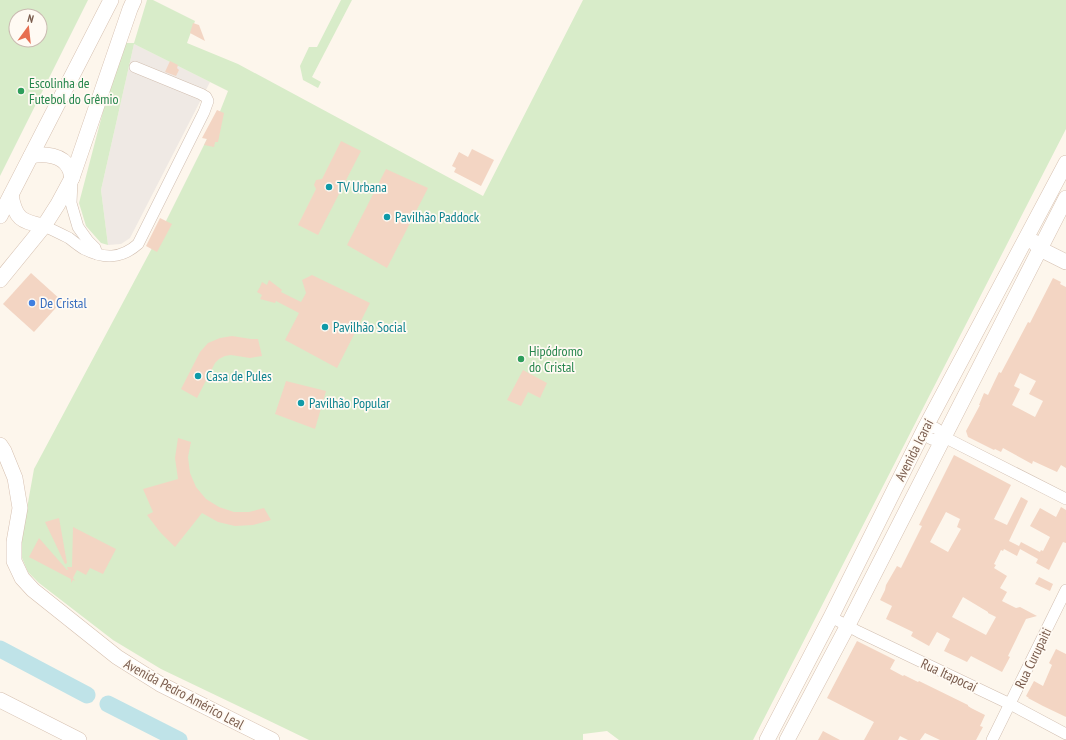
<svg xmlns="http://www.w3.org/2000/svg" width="1066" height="740" viewBox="0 0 1066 740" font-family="'PT Sans Narrow',sans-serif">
<rect width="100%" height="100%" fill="#fdf6ec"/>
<!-- industrial -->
<polygon fill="#efe9e4" points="134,44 210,82 130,238 121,244 108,245 101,190"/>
<!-- green -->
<g fill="#d8ecc9" fill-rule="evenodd">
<path d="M0 0H88L0 176ZM16 16H40V40H16Z"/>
<polygon points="147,0 153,0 195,21 187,43 238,64 483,196 583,0 1066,0 1066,129 753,740 619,740 607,731 583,734 583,740 309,740 161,669 113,640 39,583 28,572 22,558 21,542 34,469 159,235 217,119 228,91 134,44 101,190 108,245 101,243 86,226 79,203 121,43 134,43"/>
<polygon points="341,0 352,0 312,77 321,82 318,88 303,80 300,66 309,47 317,47"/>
</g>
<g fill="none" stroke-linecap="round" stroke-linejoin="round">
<!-- river -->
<g stroke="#bfe3e8" stroke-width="17">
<polyline points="0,649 87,695"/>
<polyline points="108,704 179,740"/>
</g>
</g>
<!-- building -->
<g fill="#f3d5c3" fill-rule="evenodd">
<polygon points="193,23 199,25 205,41 190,33"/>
<polygon points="170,61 178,65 177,68 179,70 176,76 165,72"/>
<polygon points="217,110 224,113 218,142 215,142 214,147 204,145 207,139 202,138"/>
<polygon points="341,141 361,151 318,235 298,225 316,189 314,185 316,180 322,179"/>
<polygon points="472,149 494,160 481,186 454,172 456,168 452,166 459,152 468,157"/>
<polygon points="386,169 428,188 387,268 347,245"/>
<polygon points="160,218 172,224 157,252 146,246"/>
<polygon points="31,273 62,301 34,332 3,304"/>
<polygon points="312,275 370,303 337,368 285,340 299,313 276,301 275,303 260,299 262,295 257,292 260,287 262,282 267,285 269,280 282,290 281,292 301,302 306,293 302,280"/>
<path d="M1053 278 1061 282 1060 284 1066 287V468L1061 465 1057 472 1033 461 1032 464 1003 448 1001 452 995 449 994 450 968 437 966 431 980 405H979L984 393 988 395 999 372 1001 373 1028 322 1030 323ZM1020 373 1036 381 1029 394 1043 401 1035 417 1012 405 1020 389 1014 386Z"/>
<polygon points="232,336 251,339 258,339 262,356 250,358 231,355 225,356 219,359 215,363 197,398 181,389 200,352 208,343 220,338"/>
<polygon points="523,370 547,383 540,398 528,392 521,406 507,400"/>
<polygon points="286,381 326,391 315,429 275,414"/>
<polygon points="178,438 191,442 188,457 190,473 196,487 206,499 219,507 234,512 249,512 264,508 271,520 253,525 235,526 218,522 202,513 175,547 160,532 147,515 153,512 143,489 178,479 175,458"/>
<path d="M954 455 1011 485 994 519 1007 525 1021 497 1028 501 1009 541 1019 546 1021 542 1040 552 1041 550 1043 551 1050 537 1030 526 1040 508 1056 517 1061 507 1066 510V543L1063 542 1049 570 1036 563 1038 559 1020 549 1017 556 1004 549 1003 551 1001 550 994 564 996 565 994 568 1007 576 1000 588 1007 592 1002 601 1016 608 1020 607 1037 616 1026 619 1008 656 1010 657 1002 672 971 656 967 662 944 651 950 639 937 632 929 646 911 636 913 632 886 619 892 606 880 600 885 590 886 585 897 566 901 568 922 526 919 525ZM946 512 960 519 957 527 961 529 948 552 930 542ZM963 597 988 612V613L996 617 986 635 952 617Z"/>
<polygon points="59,518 67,563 65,564 45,522"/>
<polygon points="73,527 116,549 103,574 90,568 86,575 77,570 73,578 75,581 73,580 71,583 71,579 29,557 39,538 67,570 68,570 67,567 72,567"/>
<polygon points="1039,577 1053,584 1050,591 1035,584"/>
<polygon points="857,641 895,660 890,669 903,676 904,675 918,682 919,681 968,705 968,706 971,708 985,715 980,726 983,727 976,740 940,740 925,733 920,740 908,740 900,736 898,740 864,740 874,722 827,698"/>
<polygon points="1056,649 1066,654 1066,717 1043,706 1028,698 1029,698 1026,696 1034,681 1043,686 1052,665 1049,663"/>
<polygon points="823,731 840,740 818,740"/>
</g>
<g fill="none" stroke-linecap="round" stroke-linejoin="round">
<!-- street casing -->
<g stroke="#d1beb0" stroke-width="12">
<g id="street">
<polyline points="72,181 71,203 78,227 88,241 95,248 97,254"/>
<path d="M44 226C53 230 61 234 69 238 74 242 79 246 84 249 104 259 121 259 138 244L204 112 208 101 206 97 201 94 135 67"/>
<path d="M944 437C933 441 929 441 924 430 935 425 938 428 944 437L1066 499"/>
<polyline points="831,617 859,632 1010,704 1066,734"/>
<polyline points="992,740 1066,590"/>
</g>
</g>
<!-- secondary casing -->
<g stroke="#d6c0b0" stroke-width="16">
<g id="secondary">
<path d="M31 156C44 153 63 155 69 168 71 171 71 175 72 178"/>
<path d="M11 195C15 218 21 222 44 226"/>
<polyline points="0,216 111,0"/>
<polyline points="1034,242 1040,249 1066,262"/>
<polyline points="0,280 44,226 58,204 72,178 130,9 134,0"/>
<polyline points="0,445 4,451 15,478 20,508 14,542 14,561 22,578 33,590 117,657 160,684 272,740"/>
<polyline points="0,700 79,740"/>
<polyline points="767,740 831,617 924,430 1066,163"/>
<polyline points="787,740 847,627 1066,198"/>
</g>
</g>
<!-- street -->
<use href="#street" stroke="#fff" stroke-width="11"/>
<!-- secondary -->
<use href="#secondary" stroke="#fff" stroke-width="15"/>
</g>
<!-- markers -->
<g fill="#2e9e5b" stroke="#fffaf3" stroke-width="1.5">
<circle cx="21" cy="91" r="4"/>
<circle cx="521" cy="359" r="4"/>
</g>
<g fill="#0f9aa8" stroke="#fffaf3" stroke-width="1.5">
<circle cx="329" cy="187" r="4"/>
<circle cx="387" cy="217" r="4"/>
<circle cx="325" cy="327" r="4"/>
<circle cx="198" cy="376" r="4"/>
<circle cx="301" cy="403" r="4"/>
</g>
<circle fill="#3f7fe0" stroke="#fffaf3" stroke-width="1.5" cx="32" cy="303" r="4"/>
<g text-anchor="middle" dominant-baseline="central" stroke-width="3.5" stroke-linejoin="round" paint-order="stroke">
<!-- leisure labels -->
<g font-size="14" fill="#27864d" stroke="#fffaf3" text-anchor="start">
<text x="29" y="83">Escolinha de<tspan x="29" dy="16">Futebol do Grêmio</tspan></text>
<text x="529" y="351">Hipódromo<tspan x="529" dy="16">do Cristal</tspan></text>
</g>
<!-- culture labels -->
<g font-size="14" fill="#0d838f" stroke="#fffaf3" text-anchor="start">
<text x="337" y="187">TV Urbana</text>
<text x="395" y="217">Pavilhão Paddock</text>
<text x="333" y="327">Pavilhão Social</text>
<text x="206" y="376">Casa de Pules</text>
<text x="309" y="403">Pavilhão Popular</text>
</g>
<!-- shop labels -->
<g font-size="14" fill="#366cbe" stroke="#fffaf3" text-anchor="start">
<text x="40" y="303">De Cristal</text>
</g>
<!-- street labels -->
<g font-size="14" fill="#7a5c4d" stroke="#fffaf3">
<text transform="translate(914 450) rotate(-63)">Avenida Icaraí</text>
<text transform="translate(1033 658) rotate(-64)">Rua Curupaiti</text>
<text transform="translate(949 675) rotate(25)">Rua Itapocaí</text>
<text transform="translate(184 694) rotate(28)">Avenida Pedro Américo Leal</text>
</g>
</g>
<!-- north arrow -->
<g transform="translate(28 28) rotate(15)"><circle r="19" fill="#fffaf3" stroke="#cabbb1"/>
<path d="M0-3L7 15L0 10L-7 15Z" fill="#e76f51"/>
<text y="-6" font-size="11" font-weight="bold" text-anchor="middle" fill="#7a5c4d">N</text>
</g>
</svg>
